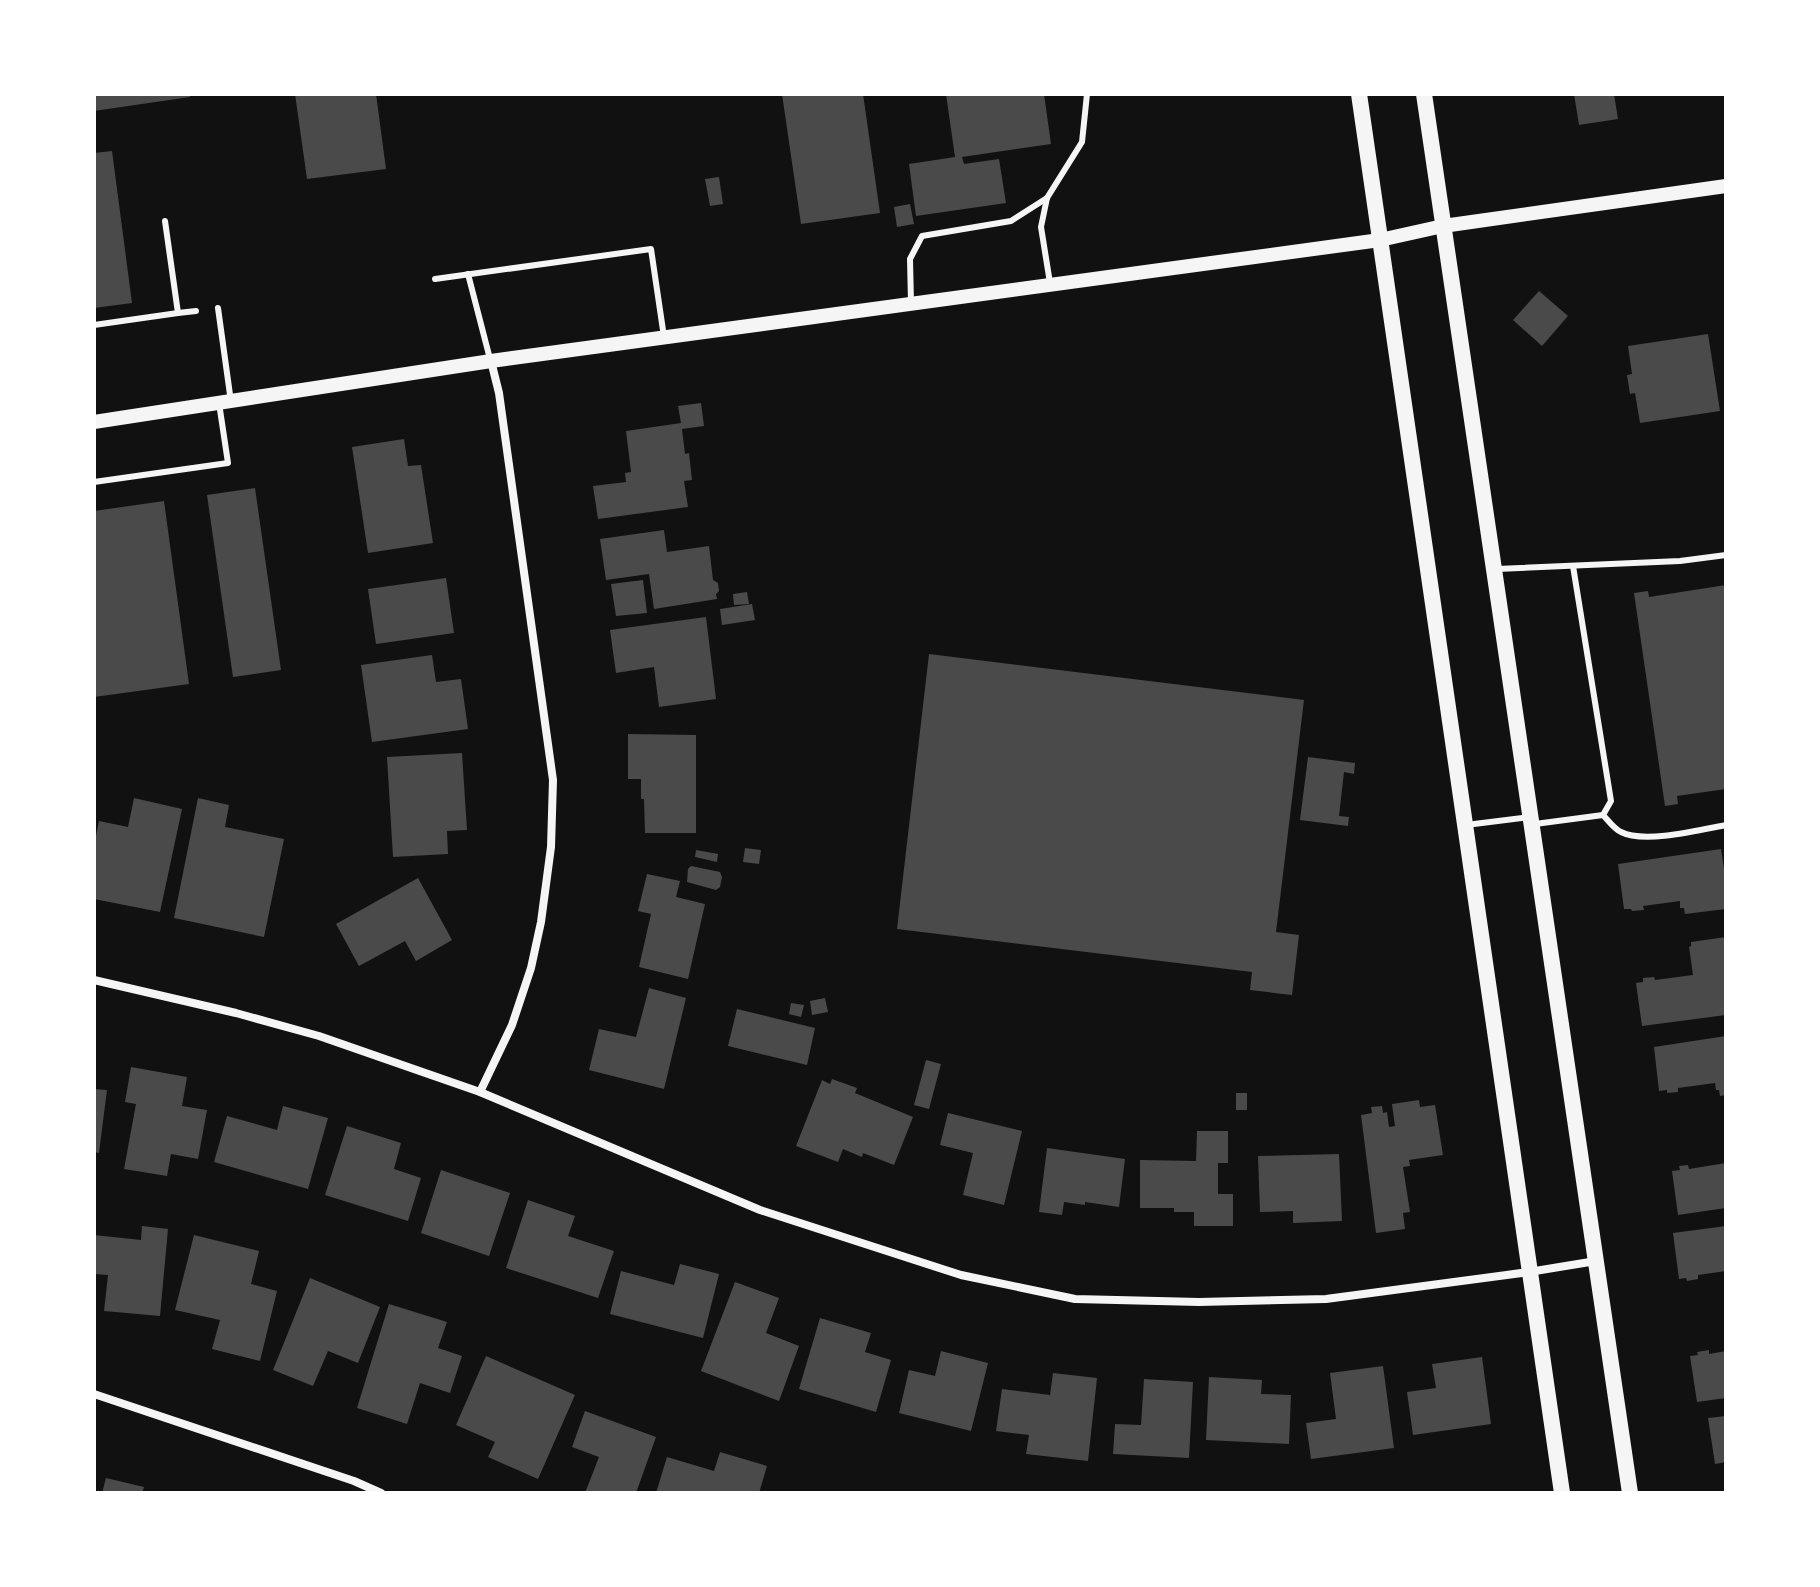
<svg xmlns="http://www.w3.org/2000/svg" width="1820" height="1587" viewBox="0 0 1820 1587" font-family="'Noto Sans',sans-serif">
<rect width="100%" height="100%" fill="#111"/>
<!-- building -->
<g fill="#4a4a4a">
<polygon points="94,94 190,94 190,97 94,111"/>
<polygon points="295,94 376,94 386,169 307,179"/>
<polygon points="782,94 863,94 880,213 801,224"/>
<polygon points="946,94 1044,94 1051,144 962,157 964,164 999,159 1006,203 916,216 909,164 955,157"/>
<polygon points="1574,94 1614,94 1618,119 1579,125"/>
<polygon points="112,151 132,303 94,308 94,153"/>
<polygon points="719,177 723,204 710,206 705,179"/>
<polygon points="910,204 914,224 897,227 894,207"/>
<polygon points="1539,291 1568,316 1542,346 1513,320"/>
<polygon points="1708,334 1720,411 1640,423 1635,393 1630,394 1627,375 1632,374 1628,346"/>
<polygon points="701,403 704,426 682,429 685,454 689,453 692,480 684,481 688,507 598,519 593,486 626,482 625,473 631,472 626,431 681,423 678,406"/>
<polygon points="404,439 408,466 421,465 433,543 368,553 352,447"/>
<polygon points="255,488 281,670 233,677 207,495"/>
<polygon points="164,501 189,684 94,697 94,511"/>
<polygon points="664,530 667,552 709,546 713,580 718,583 719,591 716,594 717,599 654,609 649,574 606,580 600,539"/>
<polygon points="446,578 454,633 376,644 368,589"/>
<polygon points="643,580 647,613 616,616 611,584"/>
<polygon points="1726,585 1726,789 1677,796 1678,804 1665,806 1634,593 1648,591 1649,597"/>
<polygon points="747,592 749,604 734,605 733,594"/>
<polygon points="752,604 755,620 722,625 720,609"/>
<polygon points="706,617 716,699 659,707 654,667 616,673 610,630"/>
<polygon points="929,654 1304,700 1276,932 1299,935 1292,995 1250,990 1252,972 897,929"/>
<polygon points="432,655 436,682 461,679 468,729 372,742 361,665"/>
<polygon points="628,734 696,735 696,833 645,833 644,799 641,799 641,779 628,779"/>
<polygon points="462,753 467,830 447,831 448,854 393,857 387,757"/>
<polygon points="1308,757 1355,763 1354,774 1344,772 1339,816 1349,817 1348,826 1300,820"/>
<polygon points="134,798 182,809 160,912 94,899 94,846 99,821 128,827"/>
<polygon points="198,798 229,805 225,827 284,839 264,937 174,918"/>
<polygon points="745,848 761,850 759,864 743,862"/>
<polygon points="1721,849 1726,882 1726,909 1685,914 1684,908 1680,908 1680,901 1643,906 1644,910 1632,911 1631,909 1624,909 1618,864"/>
<polygon points="696,850 718,854 717,862 695,857"/>
<polygon points="691,866 720,872 722,877 720,887 716,890 687,882 688,869"/>
<polygon points="647,874 680,881 676,897 705,904 688,979 639,967 651,914 638,911"/>
<polygon points="418,878 452,940 416,961 405,941 359,966 336,924"/>
<polygon points="1726,937 1726,1015 1642,1026 1636,983 1643,982 1643,978 1654,977 1655,980 1693,975 1689,947 1691,946 1691,942"/>
<polygon points="649,988 686,998 664,1089 589,1070 599,1029 636,1037"/>
<polygon points="825,998 828,1012 812,1015 810,1001"/>
<polygon points="791,1003 804,1005 801,1017 789,1014"/>
<polygon points="737,1009 815,1028 807,1065 728,1046"/>
<polygon points="1726,1036 1726,1095 1720,1096 1719,1090 1716,1090 1715,1083 1678,1088 1678,1092 1667,1093 1667,1090 1659,1091 1654,1047"/>
<polygon points="926,1060 941,1064 929,1109 914,1105"/>
<polygon points="131,1067 187,1077 182,1106 207,1110 198,1159 171,1154 167,1176 124,1169 136,1104 125,1102"/>
<polygon points="832,1079 857,1088 855,1093 913,1117 894,1165 863,1153 862,1157 843,1149 838,1162 796,1146 822,1080 830,1084"/>
<polygon points="94,1089 107,1090 99,1153 94,1152"/>
<rect x="1236" y="1093" width="11" height="17"/>
<polygon points="1419,1100 1420,1107 1435,1105 1443,1155 1409,1160 1410,1166 1403,1167 1410,1212 1403,1213 1405,1229 1376,1233 1361,1115 1372,1113 1371,1107 1382,1106 1383,1113 1387,1112 1389,1127 1395,1126 1392,1104"/>
<polygon points="283,1106 328,1118 308,1189 214,1162 227,1116 277,1130"/>
<polygon points="948,1113 1022,1131 1004,1205 963,1195 973,1153 940,1145"/>
<polygon points="347,1126 401,1143 394,1169 421,1178 408,1221 325,1195"/>
<polygon points="1197,1131 1228,1131 1228,1163 1218,1163 1218,1194 1233,1194 1233,1226 1194,1226 1194,1212 1174,1212 1174,1208 1140,1208 1140,1160 1196,1161"/>
<polygon points="1047,1148 1125,1159 1119,1207 1085,1202 1085,1205 1064,1202 1062,1215 1039,1212"/>
<polygon points="1339,1154 1342,1221 1293,1223 1293,1211 1260,1212 1258,1156"/>
<polygon points="1726,1163 1726,1208 1678,1215 1672,1171 1680,1170 1679,1166 1688,1165 1689,1169"/>
<polygon points="441,1170 510,1193 489,1256 421,1233"/>
<polygon points="528,1200 575,1216 568,1236 614,1251 598,1298 506,1268"/>
<polygon points="142,1226 168,1229 160,1316 104,1311 108,1275 94,1274 94,1235 141,1240"/>
<polygon points="1726,1226 1726,1271 1698,1275 1698,1279 1687,1281 1686,1278 1679,1279 1673,1233"/>
<polygon points="194,1235 259,1251 251,1284 277,1291 260,1361 212,1349 220,1320 175,1310"/>
<polygon points="680,1264 719,1274 703,1338 610,1314 621,1271 674,1285"/>
<polygon points="310,1278 380,1307 358,1363 328,1351 313,1386 273,1370"/>
<polygon points="735,1282 779,1298 766,1333 799,1346 779,1401 701,1371"/>
<polygon points="389,1304 447,1322 438,1348 462,1356 450,1393 420,1383 407,1424 357,1408"/>
<polygon points="820,1318 871,1333 865,1352 891,1360 876,1412 799,1389"/>
<polygon points="1709,1350 1709,1354 1726,1351 1726,1398 1697,1402 1690,1356 1698,1355 1697,1352"/>
<polygon points="941,1351 988,1363 971,1431 899,1413 909,1370 935,1376"/>
<polygon points="486,1356 575,1395 538,1479 488,1457 495,1442 456,1425"/>
<polygon points="1482,1357 1491,1424 1413,1435 1407,1392 1436,1388 1432,1364"/>
<polygon points="1383,1366 1394,1448 1311,1459 1306,1423 1336,1419 1330,1373"/>
<polygon points="1053,1373 1097,1378 1088,1461 1026,1454 1029,1435 996,1431 1002,1389 1050,1395"/>
<polygon points="1209,1377 1262,1380 1261,1394 1291,1395 1289,1444 1206,1440"/>
<polygon points="1144,1379 1193,1382 1189,1458 1113,1454 1115,1424 1141,1425"/>
<polygon points="585,1411 656,1437 636,1493 585,1493 599,1457 572,1447"/>
<polygon points="1726,1416 1726,1462 1715,1464 1708,1418"/>
<polygon points="720,1452 767,1466 759,1493 656,1493 667,1457 714,1471"/>
<polygon points="106,1478 144,1487 142,1493 102,1493"/>
</g>
<g fill="none" stroke-linecap="round" stroke-linejoin="round">
<!-- service -->
<g stroke="#f5f5f5" stroke-width="6">
<polyline points="165,221 178,313 196,311"/>
<polyline points="468,274 490,359"/>
<polyline points="435,279 651,249 664,337"/>
<polyline points="1050,283 1041,227 1047,198 1082,142 1087,94"/>
<polyline points="911,303 910,259 922,236 1011,221 1047,198"/>
<polyline points="218,308 231,402"/>
<polyline points="94,325 178,313"/>
<polyline points="94,482 228,463 219,403"/>
<polyline points="1497,569 1680,561 1726,555"/>
<path d="M1603 815C1608 820 1614 829 1621 832 1644 844 1700 830 1726 825"/>
<polyline points="1535,824 1603,815 1611,801 1573,566"/>
<polyline points="1466,825 1530,817"/>
</g>
<!-- minor -->
<g stroke="#f5f5f5" stroke-width="8">
<polyline points="94,980 236,1013 319,1036 480,1092 760,1210 961,1275 1075,1299 1199,1302 1326,1299 1529,1272 1596,1261"/>
<polyline points="480,1092 512,1025 531,968 541,922 551,847 553,780 499,393 491,361"/>
<polyline points="94,1394 354,1481 381,1493"/>
</g>
<!-- tertiary -->
<polyline stroke="#f5f5f5" stroke-width="14" points="94,422 491,361 1380,240 1443,226 1726,186"/>
<!-- secondary -->
<g stroke="#f5f5f5" stroke-width="16">
<polyline points="1359,94 1562,1493"/>
<polyline points="1424,94 1630,1493"/>
</g>
</g>
<!-- border -->
<rect width="1820" height="1587" fill="none" stroke="#ffffff" stroke-width="192"/>
</svg>
